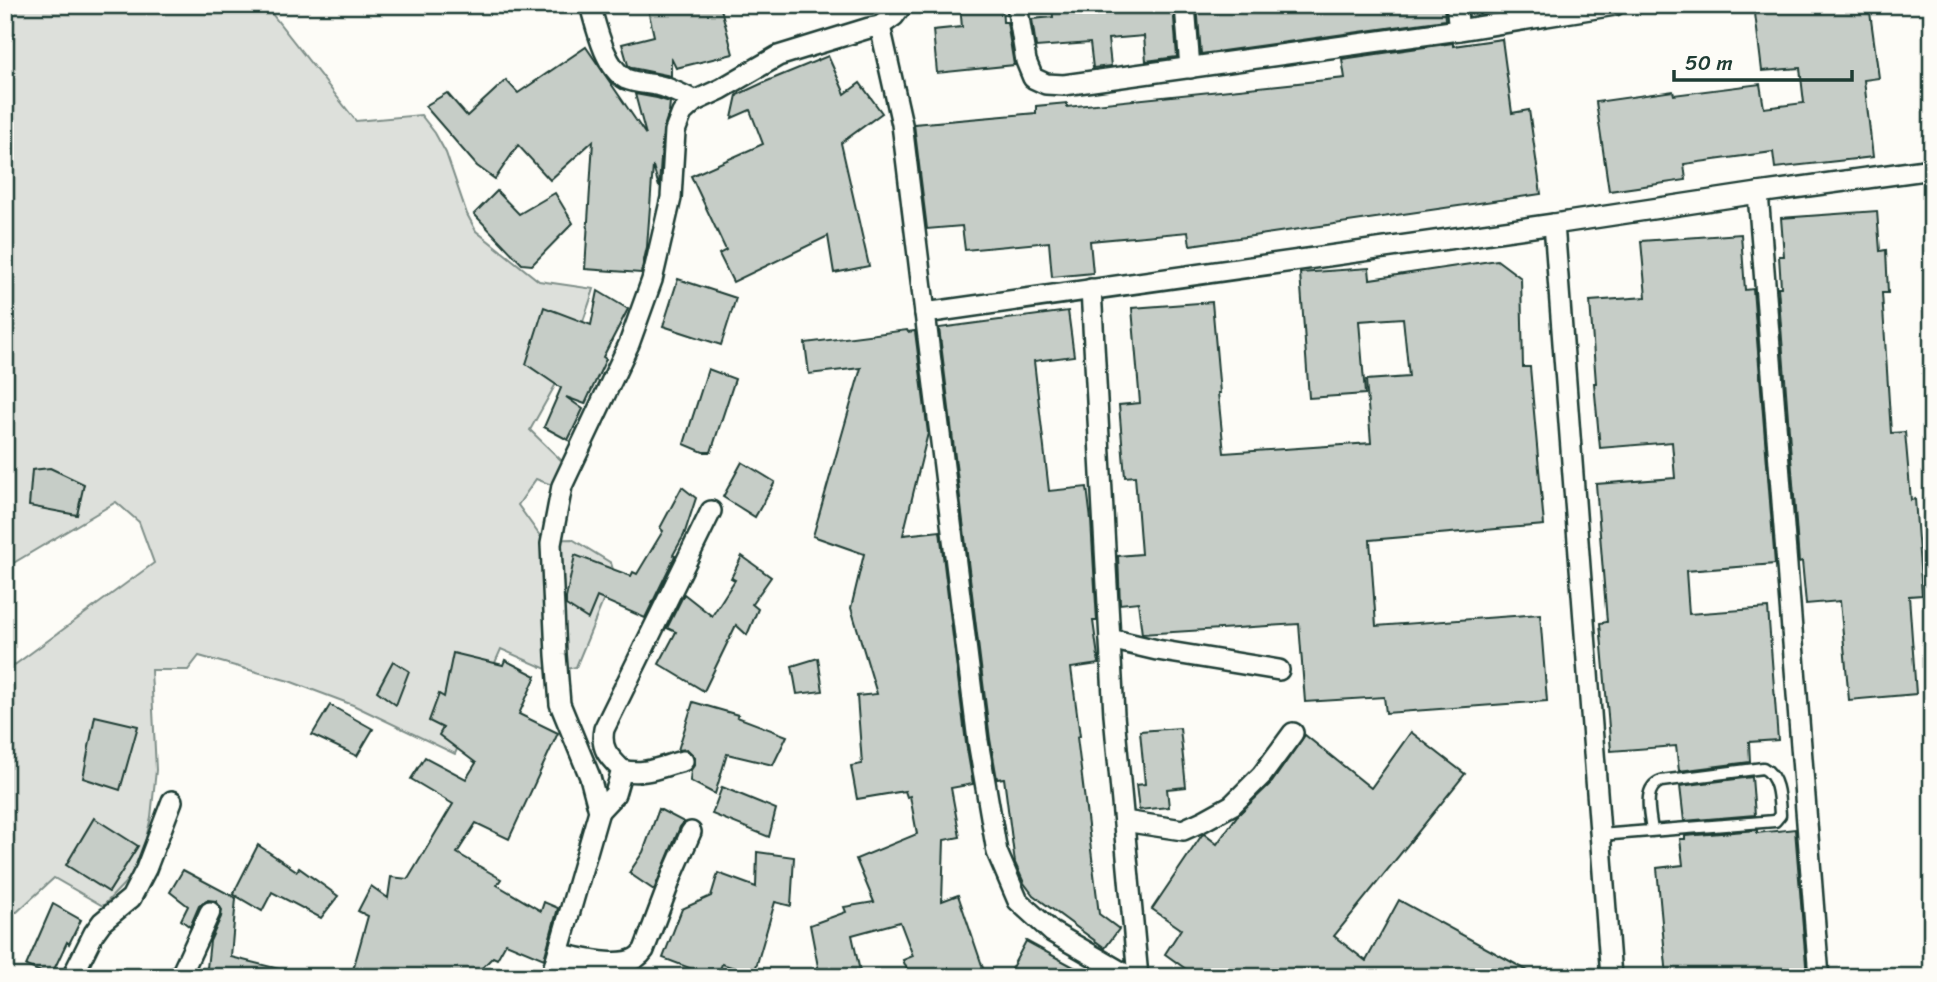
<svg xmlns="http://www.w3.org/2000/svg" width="1937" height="982" viewBox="0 0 1937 982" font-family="Sriracha,sans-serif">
<rect width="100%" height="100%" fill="#fdfcf7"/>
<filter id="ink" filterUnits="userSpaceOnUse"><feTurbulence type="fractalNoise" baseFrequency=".0143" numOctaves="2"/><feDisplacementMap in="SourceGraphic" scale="14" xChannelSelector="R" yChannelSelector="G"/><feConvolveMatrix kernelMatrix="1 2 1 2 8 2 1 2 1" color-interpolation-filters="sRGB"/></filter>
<g filter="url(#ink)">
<!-- green -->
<polygon fill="#dde0db" stroke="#7e8e88" stroke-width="2" points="5,5 265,5 356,121 421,115 435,133 446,153 467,214 476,231 539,281 594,289 571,357 530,430 564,463 557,487 536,479 518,505 543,540 572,539 611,563 621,596 604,599 576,667 553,672 501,649 455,754 353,705 289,681 199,656 188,670 151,670 156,770 151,817 139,868 103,906 54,878 17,912 5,912 5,744 8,740 5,736 5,672 154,563 139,522 116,502 5,568"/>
<!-- building -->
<g fill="#c6cdc7" stroke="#1f3d34" stroke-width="2">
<polygon points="647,5 720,5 733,54 676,68 671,58 671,76 632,68 628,65 622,44 654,36"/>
<polygon points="960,5 1002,5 1003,22 1007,22 1014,65 937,73 933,30 962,27"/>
<polygon points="1052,5 1173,5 1177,57 1146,61 1144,36 1108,39 1111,66 1093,68 1090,43 1036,47 1032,19 1053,17"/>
<polygon points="1197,5 1444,5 1445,20 1201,54"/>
<polygon points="1754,5 1869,5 1879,78 1864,80 1873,157 1775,168 1773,152 1684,164 1686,180 1609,191 1596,102 1673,91 1674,95 1760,84 1764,108 1804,103 1800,68 1762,71"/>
<polygon points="1502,39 1512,113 1529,110 1541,194 1190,245 1188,232 1090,241 1093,273 1052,277 1049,242 965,250 962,226 927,229 914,124 1036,113 1036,106 1067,103 1067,107 1345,78 1342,59 1453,43 1453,46"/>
<polygon points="586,47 646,135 635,94 657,98 670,102 669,112 663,130 659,187 653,166 647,247 641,273 585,269 593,141 550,180 518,145 495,179 477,166 425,106 447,93 467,116 506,80 518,93"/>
<polygon points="828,56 845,94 860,83 882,113 841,143 869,266 834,273 828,236 733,282 719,254 726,250 691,176 763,144 750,110 732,118 737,95 765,82"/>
<polygon points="497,191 519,214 555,193 573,223 532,265 522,264 474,214"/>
<polygon points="1877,211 1880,251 1886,250 1888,293 1882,293 1891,433 1905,432 1911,500 1915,499 1922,595 1909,596 1916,694 1849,700 1840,601 1806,604 1802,561 1799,562 1778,287 1781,287 1779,256 1784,256 1781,218"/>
<polygon points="1741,234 1745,290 1753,289 1775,564 1686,571 1689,614 1768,608 1778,740 1749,742 1750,762 1679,771 1676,746 1611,751 1600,623 1607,622 1596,484 1675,478 1672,442 1600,448 1594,383 1596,383 1590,301 1646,297 1641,241"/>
<polygon points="1497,260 1521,278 1523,367 1530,367 1544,525 1370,540 1376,626 1540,614 1547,701 1386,713 1384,697 1305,702 1299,624 1142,634 1138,602 1120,604 1118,556 1141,554 1135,476 1125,477 1119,405 1140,403 1132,308 1212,302 1220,393 1218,393 1224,453 1371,443 1366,380 1409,377 1403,318 1359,321 1365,394 1309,398 1300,273 1369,268 1370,279"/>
<polygon points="678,279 736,298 721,345 663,326"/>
<polygon points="598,291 628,309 603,357 606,359 585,404 566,397 583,409 568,440 544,427 561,388 526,364 544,307 591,325"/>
<polygon points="1068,311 1074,356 1034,361 1049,491 1087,487 1091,520 1097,621 1093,621 1099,664 1071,668 1080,736 1077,737 1099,914 1119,929 1105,948 1033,895 1024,883 1015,863 1004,778 997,779 990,739 939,328"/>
<polygon points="907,330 908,332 915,331 928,433 903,535 940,531 966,743 973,784 951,788 960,837 944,840 942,901 958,895 986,977 910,977 903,960 913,956 900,922 852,935 861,976 820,977 810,925 846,912 844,907 874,902 856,859 917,834 910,796 907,797 905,791 857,799 851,766 862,764 857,696 877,694 851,608 864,554 813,536 861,368 809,374 805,343"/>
<polygon points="708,369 735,379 711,452 703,452 684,444"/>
<polygon points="742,462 775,482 755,517 723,497"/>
<polygon points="50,468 84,484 77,515 29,506 32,470"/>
<polygon points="682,487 696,498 684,535 673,555 675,556 645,618 597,597 588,619 566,605 566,598 575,555 631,576 633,572 637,574 663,531 660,528"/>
<polygon points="742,556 771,577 752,604 758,609 747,635 736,625 704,691 659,664 676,632 667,628 684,594 712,616 735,580 731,578"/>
<polygon points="453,653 503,665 505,660 536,676 519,714 558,733 509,839 476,823 457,853 501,879 497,885 541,911 544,902 558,908 544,959 506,943 497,959 493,957 473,977 351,977 368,916 358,911 371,886 388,898 391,877 408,879 453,804 411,779 425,757 466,779 476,763 439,735 443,728 429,721 439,694 444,697"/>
<polygon points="818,658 823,691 797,694 792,666"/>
<polygon points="393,661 409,671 396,705 377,691"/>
<polygon points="693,702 738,715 737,717 787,736 773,765 727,754 715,794 690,781 691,770 695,764 695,757 687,749 678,750"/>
<polygon points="330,705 373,729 357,756 312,735"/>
<polygon points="95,716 138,726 120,790 83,778"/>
<polygon points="1180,728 1186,787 1167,789 1169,807 1139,810 1136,785 1145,784 1140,731"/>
<polygon points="1411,732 1465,774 1334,936 1366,961 1399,900 1539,977 1197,977 1165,954 1181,929 1152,909 1202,835 1204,834 1217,844 1237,816 1272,782 1305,735 1371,788"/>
<polygon points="1752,777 1755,815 1684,821 1680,786"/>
<polygon points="722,787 776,809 769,837 712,814"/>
<polygon points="659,809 684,822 680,827 654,890 629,873 643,852"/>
<polygon points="94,818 138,846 109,892 66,865"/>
<polygon points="1795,829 1807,977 1667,977 1657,868 1683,865 1680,839 1685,839 1685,836 1757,830 1757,833"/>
<polygon points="258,845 297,871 299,868 338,896 321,918 272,892 262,911 233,894"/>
<polygon points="757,852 794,857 791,906 775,902 754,974 722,964 717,977 713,977 663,958 682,909 711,896 718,873 756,887"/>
<polygon points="183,870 236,898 231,957 283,970 282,977 206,977 210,941 221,917 222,910 216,901 208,900 199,906 190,927 181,920 188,906 170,892"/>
<polygon points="53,904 81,920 69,944 67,942 51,976 26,966"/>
<polygon points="1026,941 1092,977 1007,977"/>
</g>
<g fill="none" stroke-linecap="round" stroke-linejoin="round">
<!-- lane casing -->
<g stroke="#1f3d34" stroke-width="15">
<path id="lane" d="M1600 835 1775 821 1780 815C1779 799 1779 776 1763 768L1661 781C1642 788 1650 814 1652 831"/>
</g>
<!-- street casing -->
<g stroke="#1f3d34" stroke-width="24">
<g id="street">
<path d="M590 5C596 26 605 68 626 79 638 84 652 83 664 87 675 91 685 96 695 101"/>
<polyline points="1017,5 1026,61 1033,78 1046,84 1064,85 1459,30 1615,5"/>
<polyline points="1185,5 1190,68"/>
<polyline points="1456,5 1459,30"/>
<polyline points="880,26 894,16 902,5"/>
<polyline points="1758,193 1819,977"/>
<polyline points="1091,289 1114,715 1138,977"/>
<polyline points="1110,639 1157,650 1279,670"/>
<path d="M622 770C644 776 662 766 683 761"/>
<path d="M599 811 615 794 622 770C609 757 600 749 604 729L711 511"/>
<polyline points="1124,821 1183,830 1203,821 1232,805 1262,775 1293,733"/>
<path d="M558 954C579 957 617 969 636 958 639 956 642 953 644 950L673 873 691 832"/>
<polyline points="573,968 606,977"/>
<polyline points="72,977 94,933 102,922 131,898 146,869 172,801"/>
<polyline points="180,977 210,912"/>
<polyline points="551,977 599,811 590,777 560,704 556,655 551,544 562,486 629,344 652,280 671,198 675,131 682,113 695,101 721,89 778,56 869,28 880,26 902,124 925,313"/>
<polyline points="1130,977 1052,932 1018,901 997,852 978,741 925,313 1554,224"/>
<polyline points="1611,977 1554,224 1758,193 1932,169"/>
</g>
</g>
<!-- lane -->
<use href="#lane" stroke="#fdfcf7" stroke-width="10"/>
<!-- street -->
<use href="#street" stroke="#fdfcf7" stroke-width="19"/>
</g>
</g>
<!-- margin -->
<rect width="1937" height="982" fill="none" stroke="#fdfcf7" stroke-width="28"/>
<rect x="14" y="14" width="1909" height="954" fill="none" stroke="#1f3d34" stroke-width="2.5" filter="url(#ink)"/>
<!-- scale -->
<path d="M1674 70v10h178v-10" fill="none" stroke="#1f3d34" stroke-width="3.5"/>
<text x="1685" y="70" font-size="21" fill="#1f3d34" stroke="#fdfcf7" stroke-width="5" paint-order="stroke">50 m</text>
</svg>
